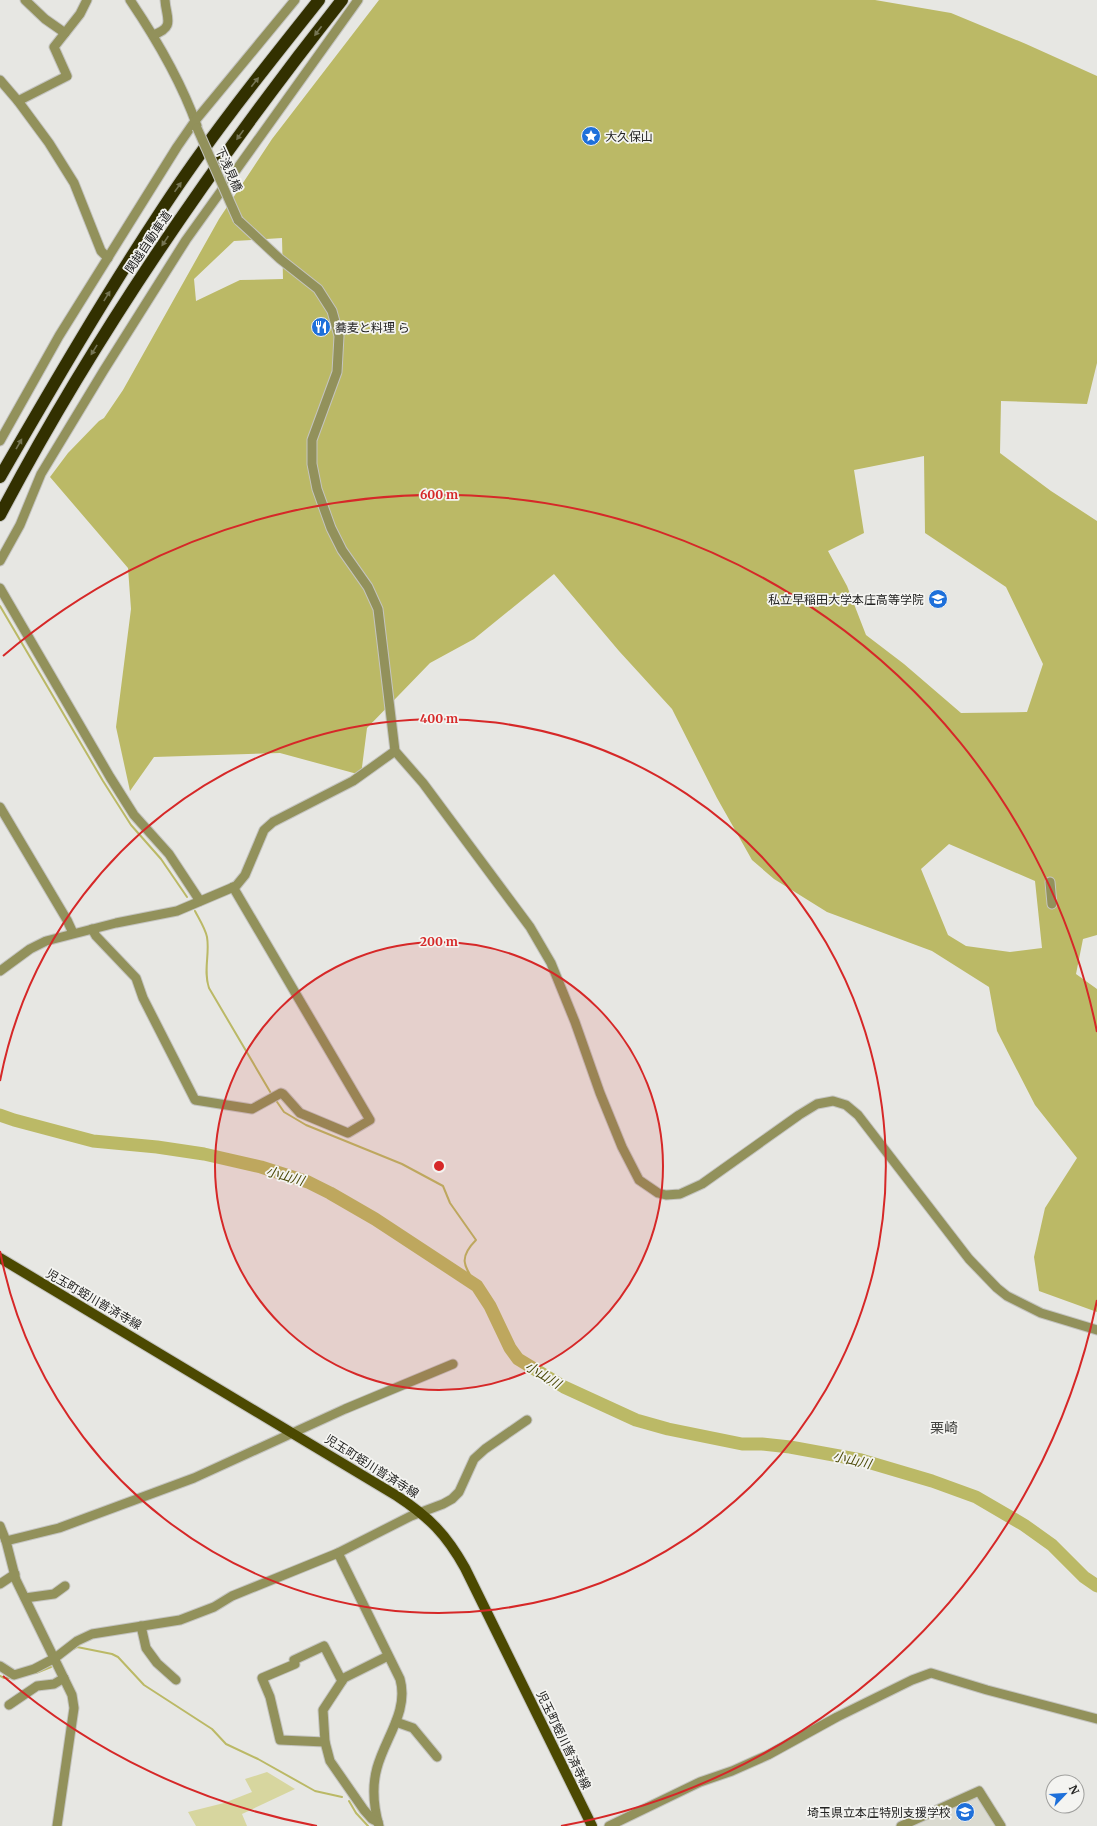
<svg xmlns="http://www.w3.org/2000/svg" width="1097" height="1826" viewBox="0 0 1097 1826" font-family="Merriweather,'Noto Sans JP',serif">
<rect width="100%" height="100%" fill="#e7e7e3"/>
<!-- built -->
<polygon fill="#dadad0" points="975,1796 980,1798 999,1826 909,1826"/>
<!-- green -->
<polygon fill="#d7d69f" points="267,1772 295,1789 242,1814 247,1826 196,1826 188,1812 224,1803 252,1792 245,1779"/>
<!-- forest -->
<path fill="#bbb966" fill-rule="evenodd" d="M379 0H875L951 13 1026 44 1097 76V363L1087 404 1001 401 1000 453 1051 491 1097 521V935L1083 939 1076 974 1097 989V1312L1039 1291 1034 1257 1045 1208 1077 1158 1035 1105 997 1031 989 987 932 951 827 912 774 879 752 860 717 798 672 709 619 651 554 574 474 639 430 663 367 728 361 775 280 753 154 757 130 791 116 727 131 609 128 568 50 477 68 453 99 421 104 418 123 390 219 219 272 139ZM282 238 283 279 240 280 196 301 194 279 234 241ZM924 456 925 533 1006 587 1043 664 1027 712 961 713 904 664 866 635 847 586 828 551 864 533 854 470ZM949 844 1035 881 1042 948 1010 952 966 946 948 935 921 869Z"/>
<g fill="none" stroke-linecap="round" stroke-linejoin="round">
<!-- stream -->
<g stroke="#bbb966" stroke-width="2">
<polyline points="0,606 103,781 131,825 161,859 187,897"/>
<path d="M195 911C199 919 205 928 207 937 210 954 203 971 209 988L272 1095"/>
<path d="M275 1099 284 1112 306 1125 402 1164 443 1186 450 1203 476 1240C457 1259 465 1267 477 1286"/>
<polyline points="74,1649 77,1647 112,1654 118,1657 144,1685 212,1729 226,1744 258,1759 315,1791 342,1797"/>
<polyline points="36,1673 51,1667"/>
<polyline points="0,1676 4,1678 14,1678"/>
<polyline points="349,1801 356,1813 368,1826"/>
</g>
<!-- river -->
<polyline stroke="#bbb966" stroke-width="13" points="0,1115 14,1120 93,1141 157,1147 204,1154 261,1167 308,1182 330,1193 375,1219 477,1286 490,1306 510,1348 518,1359 564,1387 636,1420 668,1429 742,1444 762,1444 790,1447 861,1460 932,1481 976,1497 1024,1525 1052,1545 1084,1577 1097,1586"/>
<!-- minor casing -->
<g stroke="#c4c4c0" stroke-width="11">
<g id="minor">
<polyline points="25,0 45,19 65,33"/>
<path d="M130 0C157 40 181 81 197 126"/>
<path d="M153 35C176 27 166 18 165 0"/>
<polyline points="0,80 18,101 49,143 74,183 101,251 108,258"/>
<polyline points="18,101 67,76 54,47 80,14 87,0"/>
<polyline points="238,220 280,259 318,289 332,311 339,336 337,372 312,440 312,464 317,489 331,528 342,550 368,587 378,609 395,751 423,783 530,927 551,963 575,1022 600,1093 622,1147 639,1180 658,1193 666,1195 680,1194 702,1184 799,1115 817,1104 833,1101 846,1105 858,1115 969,1259 997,1288 1007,1296 1041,1313 1097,1330"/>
<polyline points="0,441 59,336 177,147 195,121 295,0"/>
<polyline points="0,561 20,525 41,474 104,370 186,240 358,0"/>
<polyline points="0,588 110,777 134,815 169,854 200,901"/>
<polyline points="0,807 67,920 73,933"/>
<polyline points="1050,882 1052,904"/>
<polyline points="92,929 96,936 136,978 143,998 195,1100 252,1109 281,1093 283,1094 300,1113 348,1133 370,1120 233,887"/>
<polyline points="0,971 30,949 46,941 116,923 177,911 236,886 245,875 264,830 273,822 353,781 395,751"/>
<polyline points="0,1526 6,1541 16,1580 72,1695 74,1708 57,1826"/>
<polyline points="6,1541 59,1528 194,1478 345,1409 453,1364"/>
<path d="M338 1553 400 1679C409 1711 385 1738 377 1768 372 1786 374 1808 379 1826"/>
<polyline points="0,1584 15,1574"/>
<polyline points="25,1598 54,1594 65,1586"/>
<polyline points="141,1626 146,1648 157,1663 176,1680"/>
<polyline points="0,1666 14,1675 34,1669 55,1658 77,1641 92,1634 180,1620 214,1607 232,1596 338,1553 411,1516 443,1504 452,1499 459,1492 474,1459 485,1449 527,1420"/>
<polyline points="9,1705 37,1686 54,1684 64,1678"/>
<polyline points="396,1722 413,1728 437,1757"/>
<polyline points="325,1742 280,1740 270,1697 262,1678 295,1664 294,1660 324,1646 342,1681"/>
<polyline points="378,1822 372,1819 364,1810 330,1761 325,1742 323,1710 344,1678 388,1656"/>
<polyline points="609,1826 700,1782 732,1771 768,1755 837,1717 912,1680 931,1673 987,1690 1097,1719"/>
<polyline points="901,1826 979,1791 1001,1826"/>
</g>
</g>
<!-- major casing -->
<g stroke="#c4c4c0" stroke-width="12">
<path id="major" d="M0 1258 397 1496C429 1517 446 1534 465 1568L592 1826"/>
</g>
<!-- highway casing -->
<g stroke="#c4c4c0" stroke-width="14">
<g id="highway">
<path d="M0 477C52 387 105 296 163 208 210 136 265 68 319 0"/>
<path d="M0 515C96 333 214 162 342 0"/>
</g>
</g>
<!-- minor -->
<use href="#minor" stroke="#92915b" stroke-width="9"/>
<!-- major -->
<use href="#major" stroke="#4c4901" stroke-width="10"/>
<!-- highway -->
<use href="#highway" stroke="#323000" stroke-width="12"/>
<!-- minor-bridge casing -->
<g stroke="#c4c4c0" stroke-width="11" stroke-linecap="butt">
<polyline id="minor-bridge" points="197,128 238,220"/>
</g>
<!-- minor-bridge -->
<use href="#minor-bridge" stroke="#92915b" stroke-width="9"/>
</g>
<!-- one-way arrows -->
<defs><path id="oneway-solid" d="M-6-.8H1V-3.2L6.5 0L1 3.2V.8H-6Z"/></defs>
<g fill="#767554">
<use href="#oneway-solid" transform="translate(318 31) rotate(127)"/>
<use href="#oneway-solid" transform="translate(255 82) rotate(-52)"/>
<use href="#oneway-solid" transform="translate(240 135) rotate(126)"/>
<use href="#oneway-solid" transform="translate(178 187) rotate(-55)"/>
<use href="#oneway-solid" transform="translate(165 241) rotate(124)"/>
<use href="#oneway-solid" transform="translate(107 296) rotate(-58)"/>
<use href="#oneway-solid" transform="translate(94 350) rotate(122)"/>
<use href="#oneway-solid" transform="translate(19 444) rotate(-60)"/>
</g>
<!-- distance rings -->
<circle cx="439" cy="1166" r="224" fill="#d62828" fill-opacity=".12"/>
<g fill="none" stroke="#d62828" stroke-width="2">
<circle cx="439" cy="1166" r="224"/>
<path d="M0 1081A447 447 0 1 1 0 1251"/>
<path d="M1097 1300A671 671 0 0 1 561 1826M317 1826A671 671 0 0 1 3 1676M3 656A671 671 0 0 1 1097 1032"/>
</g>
<!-- icons -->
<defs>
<g id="sight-disc" transform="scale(1)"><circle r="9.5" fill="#1e70da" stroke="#f4f4f1"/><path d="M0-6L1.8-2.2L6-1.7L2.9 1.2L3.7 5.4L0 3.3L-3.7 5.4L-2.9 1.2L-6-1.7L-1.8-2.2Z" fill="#fff"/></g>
<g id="restaurant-disc" transform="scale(1)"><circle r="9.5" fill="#1e70da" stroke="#f4f4f1"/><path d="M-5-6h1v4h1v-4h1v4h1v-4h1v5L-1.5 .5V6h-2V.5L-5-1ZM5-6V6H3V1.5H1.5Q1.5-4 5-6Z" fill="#fff"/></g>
<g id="school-disc" transform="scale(1)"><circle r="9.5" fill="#1e70da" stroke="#f4f4f1"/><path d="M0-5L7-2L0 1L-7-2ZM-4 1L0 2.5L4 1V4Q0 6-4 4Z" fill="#fff"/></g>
</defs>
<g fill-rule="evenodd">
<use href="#sight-disc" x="591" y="136"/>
<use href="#restaurant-disc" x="321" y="327"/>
<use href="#school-disc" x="938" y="599"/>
<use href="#school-disc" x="965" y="1812"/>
</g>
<g text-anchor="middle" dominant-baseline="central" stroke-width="3.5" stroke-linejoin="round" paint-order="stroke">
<!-- poi labels -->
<g font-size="12" fill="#232322" stroke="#f4f4f1" text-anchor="start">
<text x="605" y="136">大久保山</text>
<text x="335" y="327">蕎麦と料理 ら</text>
<text x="924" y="599" text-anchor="end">私立早稲田大学本庄高等学院</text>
<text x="951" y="1812" text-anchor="end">埼玉県立本庄特別支援学校</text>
</g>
<!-- street labels -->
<g font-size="12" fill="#232322" stroke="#f4f4f1">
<text transform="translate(229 169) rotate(66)">下浅見橋</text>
<text transform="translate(148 242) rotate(-56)">関越自動車道</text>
<text transform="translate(94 1299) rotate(30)">児玉町蛭川普済寺線</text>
<text transform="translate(372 1466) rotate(32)">児玉町蛭川普済寺線</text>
<text transform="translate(564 1740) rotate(64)">児玉町蛭川普済寺線</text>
</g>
<!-- water labels -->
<g font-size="13" font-style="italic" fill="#4b4906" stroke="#f4f4f1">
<text transform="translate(285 1176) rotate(16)">小山川</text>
<text transform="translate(543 1375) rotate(31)">小山川</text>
<text transform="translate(852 1460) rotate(13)">小山川</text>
</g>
<!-- quarter labels -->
<g font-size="14" fill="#41413e" stroke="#f4f4f1">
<text x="944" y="1428">栗崎</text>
</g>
</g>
<circle cx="439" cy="1166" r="6" fill="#d62828" stroke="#f4f4f1" stroke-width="2"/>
<g font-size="12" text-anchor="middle" font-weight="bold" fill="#d62828" stroke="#f4f4f1" stroke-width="3.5" stroke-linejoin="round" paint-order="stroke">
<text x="439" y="499">600 m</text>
<text x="439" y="723">400 m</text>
<text x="439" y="946">200 m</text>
</g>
<!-- north arrow -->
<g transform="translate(1065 1794) rotate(65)"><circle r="19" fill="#f4f4f1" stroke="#a0a09e"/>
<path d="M0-3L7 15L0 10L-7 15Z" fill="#1e70da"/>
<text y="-6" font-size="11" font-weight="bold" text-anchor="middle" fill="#232322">N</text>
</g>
</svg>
